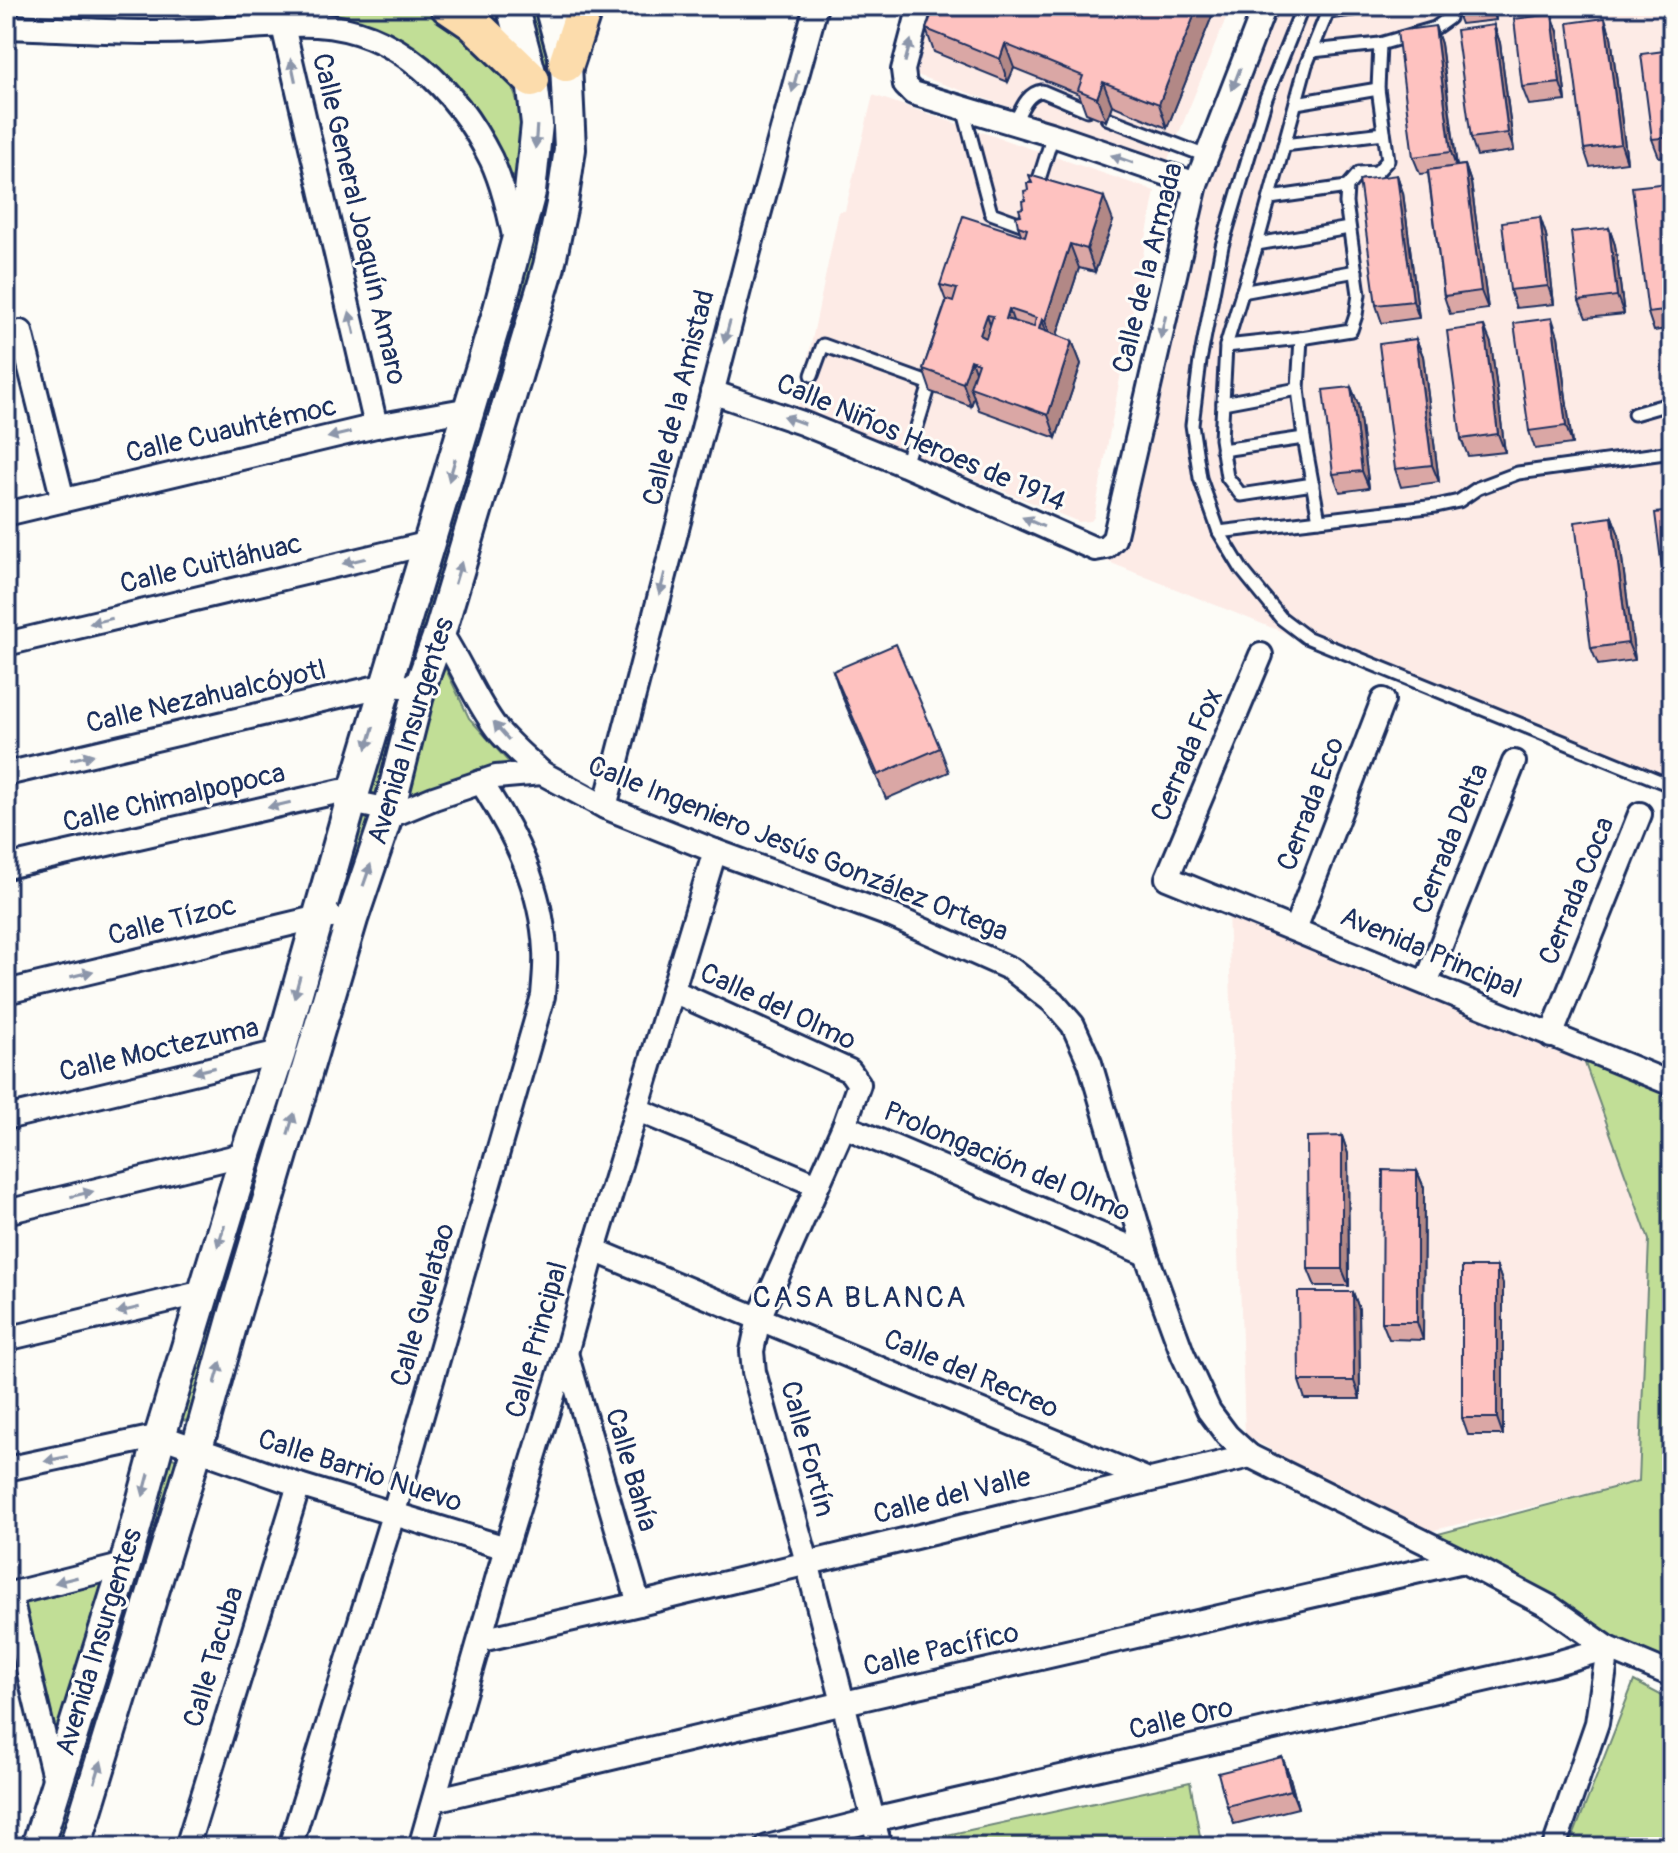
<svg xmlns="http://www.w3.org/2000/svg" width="1678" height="1853" viewBox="0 0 1678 1853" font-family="Pangolin,sans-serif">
<rect width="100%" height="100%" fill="#fdfcf7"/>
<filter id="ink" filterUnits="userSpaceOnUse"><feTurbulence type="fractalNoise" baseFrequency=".0125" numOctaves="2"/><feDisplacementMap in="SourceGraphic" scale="16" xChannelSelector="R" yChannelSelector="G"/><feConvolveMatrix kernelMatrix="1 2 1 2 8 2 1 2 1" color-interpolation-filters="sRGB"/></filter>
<g filter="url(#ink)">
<!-- built -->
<g fill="#fdebe6">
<polygon points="936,6 1231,6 1167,162 911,73"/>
<polygon points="1272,6 1672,6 1672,789 1094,556 1110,552 1202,182"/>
<polygon points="873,95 1155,191 1094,517 1091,521 1079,522 798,407 839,211 845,211"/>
<polygon points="1228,910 1582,1055 1649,1240 1639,1481 1418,1534 1245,1435"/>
</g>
<!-- green -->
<g fill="#c1de96" stroke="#6e867a" stroke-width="2">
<polygon points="216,6 423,6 450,18 510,81 522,115 523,160 521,176 514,177 502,172 451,89 345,24 215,11"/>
<polygon points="528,6 534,6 561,113 561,161 524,303 518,295 543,66"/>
<polygon points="508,326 512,327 516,332 421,652 409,652"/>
<polygon points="441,659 469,718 514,768 398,805"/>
<polygon points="405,694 380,797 373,796 371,792 396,698"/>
<polygon points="363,813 371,816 370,823 349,890 342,890 338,885"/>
<polygon points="322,926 336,927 193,1422 182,1420 181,1415"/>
<polygon points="1582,1055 1672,1092 1672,1667 1423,1538 1639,1481 1649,1240"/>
<polygon points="173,1458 181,1464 68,1836 61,1839 55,1836 164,1460"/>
<polygon points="107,1582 56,1758 21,1605"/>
<polygon points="1634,1681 1672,1701 1672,1847 1569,1847"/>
<polygon points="1190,1782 1202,1847 892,1847"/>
</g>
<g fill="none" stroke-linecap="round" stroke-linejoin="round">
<!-- service casing -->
<g stroke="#1b2f5e" stroke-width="17">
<g id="service">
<polyline points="1303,6 1266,98 1222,246 1200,361 1192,425 1200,478 1219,532 1242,570 1281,618 1306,637 1672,786"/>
<polyline points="1328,12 1377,6"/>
<polyline points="1312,51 1380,44"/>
<polyline points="1296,103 1378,89"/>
<polyline points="963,108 991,213 1024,225 1025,219"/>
<polyline points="1107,118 1206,156"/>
<path d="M1014 124C1021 111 1026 93 1042 91L1087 110"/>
<polyline points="1284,145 1384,133"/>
<polyline points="1035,192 1053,135"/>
<polyline points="1270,198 1347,187"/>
<polyline points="1257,244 1349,228"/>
<polyline points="1242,292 1356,271"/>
<polyline points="1226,346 1301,338"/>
<polyline points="812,375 823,345 931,384"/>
<polyline points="1223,403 1298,389"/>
<polyline points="1634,414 1672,403"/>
<polyline points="1222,450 1304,438"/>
<polyline points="905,465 932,378"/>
<polyline points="1313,484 1241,495 1227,477 1221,439 1226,346 1257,244 1306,65 1330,6"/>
<polyline points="1319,520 1304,438 1298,389 1301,338 1351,330 1356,315 1359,294 1346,203 1347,187 1359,173 1377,172 1388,160 1378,89 1380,44 1435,28 1449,18 1448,6"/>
<polyline points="1219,532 1436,506 1459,501 1478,488 1518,473 1672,452"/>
</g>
</g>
<!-- minor casing -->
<g stroke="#1b2f5e" stroke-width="28">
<g id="minor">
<polyline points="920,6 903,70 905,85 913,93 1053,135 1196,184"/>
<polyline points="283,26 376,426"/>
<path d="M6 27C69 29 132 34 195 31 235 29 276 23 316 25 398 30 456 89 491 159 503 185 509 213 515 240"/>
<polyline points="21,332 63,500"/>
<polyline points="712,392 802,423 905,465 1095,549 1106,547 1114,539 1196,184 1265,6"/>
<polyline points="6,514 376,426 470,409"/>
<polyline points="6,644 430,543"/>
<polyline points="1261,655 1167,878 1672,1084"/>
<polyline points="542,773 605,807 715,851 892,916 1011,969 1053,1002 1073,1025 1090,1063 1146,1254 1183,1355 1209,1411 1227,1435 1250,1456 1463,1561 1550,1607 1608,1648 1672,1675"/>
<polyline points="6,774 386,685 420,687"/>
<polyline points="605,807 749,251 816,6"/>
<path d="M6 867 341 791 351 802 400 812 434 798 496 777 542 773C527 759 510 745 497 729 474 699 461 663 440 632"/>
<polyline points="1295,929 1383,700"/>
<polyline points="1426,983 1514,762"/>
<polyline points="673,991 850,1071 859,1084 844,1126 759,1318 752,1351 754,1372 807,1562 880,1847"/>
<polyline points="6,992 319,917 332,917"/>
<polyline points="1551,1036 1640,814"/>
<polyline points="638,1110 817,1185"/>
<polyline points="6,1118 280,1052"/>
<polyline points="844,1126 1146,1254"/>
<polyline points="6,1212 246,1154"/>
<polyline points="594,1250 1148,1480"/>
<polyline points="6,1339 204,1292"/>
<polyline points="566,1353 639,1604"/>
<polyline points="6,1469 160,1436 299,1485 506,1548"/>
<polyline points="10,1594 56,1786"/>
<polyline points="6,1595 125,1565"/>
<polyline points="481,1640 639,1604 1250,1456"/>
<polyline points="434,1800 844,1703 1463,1561"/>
<polyline points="187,1847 299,1485"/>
<path d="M290 1847 393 1515 543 996C544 981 546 966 545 951 542 888 515 834 481 782"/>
<polyline points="420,1847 506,1548 566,1353 594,1250 715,851"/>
<polyline points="767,1847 873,1820 1553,1664 1608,1648"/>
<polyline points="1554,1847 1597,1723 1608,1648"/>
</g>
</g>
<!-- secondary casing -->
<g stroke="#1b2f5e" stroke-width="36">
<g id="secondary">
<polyline points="37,1847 125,1565 160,1436 246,1154 280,1052 351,802 498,313 530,192 537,124 532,80 512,6"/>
<polyline points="75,1847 197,1448 233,1319 352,919 389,810 420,687 440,632 549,266 562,204 570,149 566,64 550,6"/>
</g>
</g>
<!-- primary casing -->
<g stroke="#1b2f5e" stroke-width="40">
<g id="primary">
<polyline points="448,6 473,23 532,80"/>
<polyline points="566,64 585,6"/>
</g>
</g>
<!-- service -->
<use href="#service" stroke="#fdfcf7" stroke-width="11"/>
<!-- minor -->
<use href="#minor" stroke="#fdfcf7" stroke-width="22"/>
<!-- secondary -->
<use href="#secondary" stroke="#fdfcf7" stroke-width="30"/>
<!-- primary -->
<use href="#primary" stroke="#fcdcac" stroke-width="34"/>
</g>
<!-- wall -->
<g fill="#daa7a5" stroke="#1b2f5e" stroke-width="2">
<polygon points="930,6 978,6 977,8 982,9 1216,6 1167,128 1112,105 1106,121 1086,113 1079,94 1014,68 1008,82 934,52 926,29 932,12"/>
<polygon points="1454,6 1494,6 1496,20 1461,24"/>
<polygon points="1494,25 1500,43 1514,151 1477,156 1471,138"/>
<polygon points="1435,26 1441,44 1457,166 1465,165 1471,183 1488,309 1450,314 1444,296 1428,173 1420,174 1413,157"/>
<polygon points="1558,32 1566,101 1529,105 1522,87"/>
<polygon points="1611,36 1627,162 1590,167 1584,149"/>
<polygon points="1672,50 1672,155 1659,157 1652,139"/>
<polygon points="1397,175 1403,193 1419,318 1382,323 1376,305"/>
<polygon points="1669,183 1672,192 1672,328 1654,331 1648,313"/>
<polygon points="1540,217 1546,235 1554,304 1516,308 1510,290"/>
<polygon points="1113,221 1095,272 1079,268 1057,335 1072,341 1081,364 1056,438 979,410 974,397 971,406 931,392 923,369 946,301 940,285 1021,234 1018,226"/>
<polygon points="1609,228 1615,245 1624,314 1586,318 1579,301"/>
<polygon points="1558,336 1572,444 1535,449 1529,431"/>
<polygon points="1416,339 1423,356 1439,482 1401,487 1395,469"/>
<polygon points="1491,343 1505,452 1468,456 1461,439"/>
<polygon points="1351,387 1358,404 1369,488 1340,492 1333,474"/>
<polygon points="1612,517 1619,535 1635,660 1598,665 1591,648"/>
<polygon points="833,671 940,748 949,772 886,799 841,694"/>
<polygon points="1342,1136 1348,1154 1349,1286 1315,1286 1308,1269"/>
<polygon points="1417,1171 1424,1188 1423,1340 1389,1339 1382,1322"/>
<polygon points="1497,1267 1503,1284 1503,1435 1468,1435 1462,1418"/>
<polygon points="1353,1292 1359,1309 1360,1399 1305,1399 1299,1381"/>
<polygon points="1282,1757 1289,1774 1298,1808 1234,1824 1227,1806"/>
</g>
<!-- shaded-wall -->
<g fill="#b28886" stroke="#1b2f5e" stroke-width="2">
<polygon points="1198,6 1216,6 1167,128 1159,104"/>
<polygon points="1491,6 1494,6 1496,20"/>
<polygon points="1552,14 1558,32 1566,101 1560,83"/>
<polygon points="1605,18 1611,36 1627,162 1621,144"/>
<polygon points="1494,25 1500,43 1514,151 1508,133"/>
<polygon points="1435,26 1441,44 1457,170 1451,152"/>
<polygon points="1005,44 1014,68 1008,82 1000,59"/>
<polygon points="1103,82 1112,105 1106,121 1097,98"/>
<polygon points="1465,165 1471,183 1488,309 1481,291"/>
<polygon points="1397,175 1403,193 1419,318 1413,301"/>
<polygon points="1104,197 1113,221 1095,272 1087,249"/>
<polygon points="1540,217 1546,235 1554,304 1548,286"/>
<polygon points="1609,228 1615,245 1624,314 1617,296"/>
<polygon points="1070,244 1079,268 1054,344 1045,321"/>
<polygon points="1009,309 1017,332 1006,319"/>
<polygon points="987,315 995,338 988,358 980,335"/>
<polygon points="1552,318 1558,336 1572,444 1566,426"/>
<polygon points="1042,319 1050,343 1039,329"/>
<polygon points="1484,326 1491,343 1505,452 1498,434"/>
<polygon points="1416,339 1423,356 1439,482 1432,465"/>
<polygon points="1072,341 1081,364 1056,438 1048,415"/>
<polygon points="971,360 979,383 970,387 974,397 971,406 963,383"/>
<polygon points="1351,387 1358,404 1369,488 1362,471"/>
<polygon points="1612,517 1619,535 1635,660 1628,643"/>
<polygon points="1342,1136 1348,1154 1349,1286 1342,1269"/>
<polygon points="1417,1171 1424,1188 1423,1340 1417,1322"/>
<polygon points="1497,1267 1503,1284 1503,1435 1497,1418"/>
<polygon points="1353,1292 1359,1309 1360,1399 1354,1381"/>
<polygon points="1282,1757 1289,1774 1298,1808 1291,1790"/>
</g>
<!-- building -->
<g fill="#fec2c0" stroke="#1b2f5e" stroke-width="2" fill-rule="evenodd">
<polygon points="935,6 974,6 982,9 984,6 1198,6 1159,104 1103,82 1097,98 1078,90 1083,76 1005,44 1000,59 926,29"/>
<polygon points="1552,14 1560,83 1522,87 1514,19"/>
<polygon points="1605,18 1621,144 1584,149 1568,23"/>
<polygon points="1494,25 1508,133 1471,138 1456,30"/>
<polygon points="1435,26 1451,152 1413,157 1397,31"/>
<polygon points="1672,50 1672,137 1652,139 1641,54"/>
<polygon points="1465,165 1481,291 1444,296 1428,170"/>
<path d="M1029 175 1104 197 1087 249 1070 244 1045 321 1042 319 1039 329 1072 341 1048 415 970 387 978 363 971 360 963 383 923 369 947 300 953 302 957 289 940 285 963 216 1025 236 1027 229 1018 226 1016 216 1021 215 1019 209 1023 208 1022 201 1025 200 1024 191 1028 190 1027 183H1032ZM1009 309 1036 318 1034 327 1006 319ZM987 315 993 316 986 338 980 335Z"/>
<polygon points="1397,175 1413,301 1376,305 1359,180"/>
<polygon points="1669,183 1672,208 1672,310 1648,313 1632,187"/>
<polygon points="1540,217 1548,286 1510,290 1502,222"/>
<polygon points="1609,228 1617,296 1579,301 1571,232"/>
<polygon points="1552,318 1566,426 1529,431 1514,323"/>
<polygon points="1484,326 1498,434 1461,439 1447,331"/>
<polygon points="1416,339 1432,465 1395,469 1379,344"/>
<polygon points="1351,387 1362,471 1333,474 1323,390"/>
<polygon points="1672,511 1672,639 1671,639 1655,513"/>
<polygon points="1612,517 1628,643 1591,648 1575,522"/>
<polygon points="896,644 940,748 878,775 833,671"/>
<polygon points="1342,1136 1342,1269 1308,1269 1307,1137"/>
<polygon points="1383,1170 1417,1171 1417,1322 1382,1322"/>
<rect x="1462" y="1267" width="35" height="151"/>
<polygon points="1298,1292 1353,1292 1354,1381 1299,1381"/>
<polygon points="1282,1757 1291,1790 1227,1806 1218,1773"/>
</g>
<!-- one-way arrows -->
<defs><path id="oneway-solid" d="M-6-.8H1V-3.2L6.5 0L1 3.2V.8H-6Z" transform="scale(2)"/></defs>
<g fill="#8c96aa">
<use href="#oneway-solid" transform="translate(908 51) rotate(-75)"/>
<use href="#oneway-solid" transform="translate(293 70) rotate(-102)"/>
<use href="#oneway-solid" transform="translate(1236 79) rotate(111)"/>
<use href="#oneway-solid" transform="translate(795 81) rotate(105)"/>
<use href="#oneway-solid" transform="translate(536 137) rotate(94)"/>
<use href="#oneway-solid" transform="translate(1122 159) rotate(-161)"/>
<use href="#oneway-solid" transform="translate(352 323) rotate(-103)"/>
<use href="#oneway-solid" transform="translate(1163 327) rotate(103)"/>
<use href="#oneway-solid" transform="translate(727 332) rotate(105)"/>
<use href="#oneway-solid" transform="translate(794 420) rotate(-161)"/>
<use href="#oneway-solid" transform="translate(339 435) rotate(167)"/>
<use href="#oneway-solid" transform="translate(452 470) rotate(106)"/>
<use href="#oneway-solid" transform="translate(1033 522) rotate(-156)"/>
<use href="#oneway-solid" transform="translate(354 561) rotate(167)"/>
<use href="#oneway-solid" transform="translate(458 573) rotate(-73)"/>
<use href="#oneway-solid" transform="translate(662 584) rotate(104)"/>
<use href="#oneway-solid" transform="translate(101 621) rotate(167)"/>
<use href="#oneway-solid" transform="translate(501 731) rotate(-131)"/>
<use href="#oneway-solid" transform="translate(370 738) rotate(107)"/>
<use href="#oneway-solid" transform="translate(82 757) rotate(-13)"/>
<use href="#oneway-solid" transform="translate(279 805) rotate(167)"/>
<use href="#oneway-solid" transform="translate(367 875) rotate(-71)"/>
<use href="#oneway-solid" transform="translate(82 974) rotate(-14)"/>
<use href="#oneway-solid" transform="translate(297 987) rotate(105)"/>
<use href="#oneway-solid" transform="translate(204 1070) rotate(167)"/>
<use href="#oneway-solid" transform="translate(291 1124) rotate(-73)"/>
<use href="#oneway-solid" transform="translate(82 1194) rotate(-13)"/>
<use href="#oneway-solid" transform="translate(221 1236) rotate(107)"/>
<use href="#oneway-solid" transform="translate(128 1310) rotate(167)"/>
<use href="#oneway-solid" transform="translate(218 1373) rotate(-74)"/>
<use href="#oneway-solid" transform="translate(56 1459) rotate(168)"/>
<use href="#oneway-solid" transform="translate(146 1485) rotate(105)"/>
<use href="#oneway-solid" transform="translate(66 1580) rotate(166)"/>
<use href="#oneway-solid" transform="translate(98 1772) rotate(-73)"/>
</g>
</g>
<g text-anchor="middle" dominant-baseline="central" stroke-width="6" stroke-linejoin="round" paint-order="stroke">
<!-- street labels -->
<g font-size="28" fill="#1b2f5e" stroke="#fdfcf7">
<text transform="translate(359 219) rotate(77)">Calle General Joaquín Amaro</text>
<text transform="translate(1148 268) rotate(-76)">Calle de la Armada</text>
<text transform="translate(679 398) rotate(-76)">Calle de la Amistad</text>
<text transform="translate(231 430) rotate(-13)">Calle Cuauhtémoc</text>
<text transform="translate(921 443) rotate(23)">Calle Niños Heroes de 1914</text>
<text transform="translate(211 564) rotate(-13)">Calle Cuitláhuac</text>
<text transform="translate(206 697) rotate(-13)">Calle Nezahualcóyotl</text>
<text transform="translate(411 731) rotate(-73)">Avenida Insurgentes</text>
<text transform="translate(1187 755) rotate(-67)">Cerrada Fox</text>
<text transform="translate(174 798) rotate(-13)">Calle Chimalpopoca</text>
<text transform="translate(1311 804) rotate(-69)">Cerrada Eco</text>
<text transform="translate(1451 839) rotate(-68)">Cerrada Delta</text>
<text transform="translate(798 849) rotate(22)">Calle Ingeniero Jesús González Ortega</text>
<text transform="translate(1577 891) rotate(-68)">Cerrada Coca</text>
<text transform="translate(172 921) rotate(-14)">Calle Tízoc</text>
<text transform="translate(1431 953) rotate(23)">Avenida Principal</text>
<text transform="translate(778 1007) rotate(25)">Calle del Olmo</text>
<text transform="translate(159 1050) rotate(-13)">Calle Moctezuma</text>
<text transform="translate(1007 1162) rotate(23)">Prolongación del Olmo</text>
<text transform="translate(423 1305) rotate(-74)">Calle Guelatao</text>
<text transform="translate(537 1340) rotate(-74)">Calle Principal</text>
<text transform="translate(971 1374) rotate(23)">Calle del Recreo</text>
<text transform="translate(807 1449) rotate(75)">Calle Fortín</text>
<text transform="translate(631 1470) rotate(74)">Calle Bahía</text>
<text transform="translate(360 1471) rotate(18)">Calle Barrio Nuevo</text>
<text transform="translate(952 1496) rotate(-14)">Calle del Valle</text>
<text transform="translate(99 1642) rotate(-73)">Avenida Insurgentes</text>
<text transform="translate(941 1650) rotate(-13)">Calle Pacífico</text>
<text transform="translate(214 1657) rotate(-73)">Calle Tacuba</text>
<text transform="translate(1181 1719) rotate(-13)">Calle Oro</text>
</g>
<!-- neighbourhood labels -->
<g font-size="30" letter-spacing="2" fill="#1b2f5e" stroke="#fdfcf7">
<text x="860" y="1297">CASA BLANCA</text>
</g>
</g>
<!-- margin -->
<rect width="1678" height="1853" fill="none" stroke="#fdfcf7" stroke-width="32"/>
<rect x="16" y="16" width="1646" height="1821" fill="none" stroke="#1b2f5e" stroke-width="3" filter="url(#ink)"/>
</svg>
